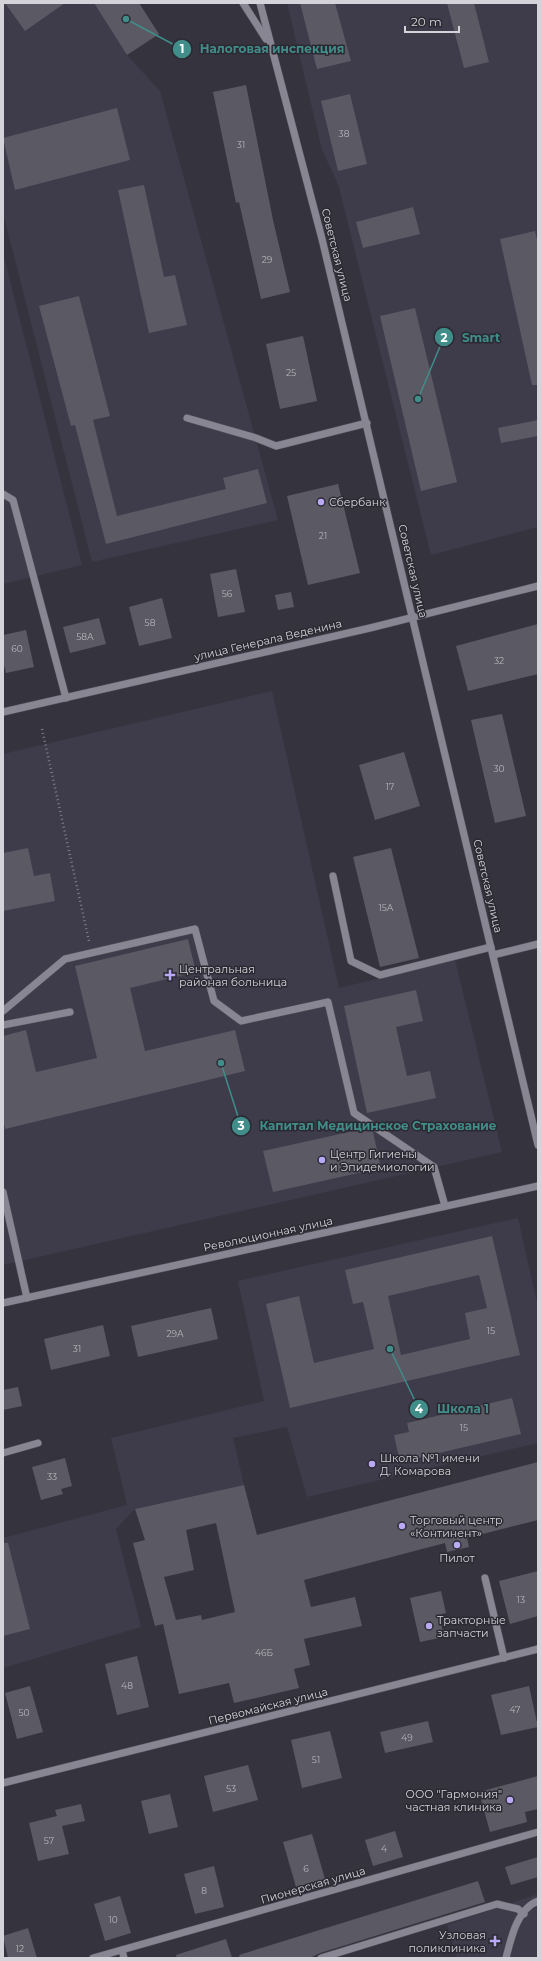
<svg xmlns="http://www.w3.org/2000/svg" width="541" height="1961" viewBox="0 0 541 1961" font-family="Montserrat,sans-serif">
<rect width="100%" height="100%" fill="#35343e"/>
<!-- built -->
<g fill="#3e3b4b">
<polygon points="3,3 94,3 127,55 160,91 278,520 92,562 3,213"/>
<polygon points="287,3 538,3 538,527 431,555 338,184 322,150"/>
<polygon points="3,253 82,565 3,584"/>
<polygon points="272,691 339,988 455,960 502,1152 3,1265 3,754"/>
<polygon points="518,1218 538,1307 538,1443 307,1497 287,1427 233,1438 244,1485 135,1509 116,1529 141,1627 3,1668 3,1538 127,1505 111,1438 264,1401 238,1281"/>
<polygon points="538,1894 538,1958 457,1958 447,1925"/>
</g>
<!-- building -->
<g fill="#5b5964" fill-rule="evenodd">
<polygon points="5,3 65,3 25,31"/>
<polygon points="94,3 139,3 159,34 127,55"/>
<polygon points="300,3 335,3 351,61 317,69"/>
<polygon points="447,3 474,3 489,62 464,68"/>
<polygon points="246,85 273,220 290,292 261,299 239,202 236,203 213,92"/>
<polygon points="350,94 367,164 338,171 321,101"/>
<polygon points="117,108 130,160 15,190 3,138"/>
<polygon points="144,185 164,277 175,275 187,325 149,333 118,190"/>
<polygon points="413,207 420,234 363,248 356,222"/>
<polygon points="535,231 538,244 538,385 532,385 500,239"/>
<polygon points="79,296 110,416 93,420 117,516 226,489 223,478 258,469 267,503 106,544 75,425 71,426 39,306"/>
<polygon points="415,308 457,482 421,491 380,316"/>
<polygon points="303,336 317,401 280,409 266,344"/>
<polygon points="538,420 538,436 501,443 498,428"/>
<polygon points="338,484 360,573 308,585 287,496"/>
<polygon points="236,569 245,612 218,617 210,574"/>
<polygon points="291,592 294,607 278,610 275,595"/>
<polygon points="162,598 172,638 139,646 129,607"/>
<polygon points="99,618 106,644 70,653 63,627"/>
<polygon points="538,624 538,674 468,691 456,646"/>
<polygon points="26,630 34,667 6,673 3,661 3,635"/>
<polygon points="502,714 526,816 495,823 471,720"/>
<polygon points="404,752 420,806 375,820 359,765"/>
<polygon points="28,848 34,876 50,873 55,901 3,911 3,853"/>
<polygon points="391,848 419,958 380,967 353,857"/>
<polygon points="188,939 196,972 130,988 145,1051 235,1030 245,1071 5,1129 3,1119 3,1036 26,1030 36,1072 97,1058 75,966"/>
<polygon points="416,990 423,1021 396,1027 407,1076 430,1071 436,1098 367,1113 344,1006"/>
<polygon points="367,1128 373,1132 381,1168 273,1192 263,1151"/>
<path d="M492 1236 520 1355 290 1408 266 1304 299 1296 314 1363 374 1349 363 1302 353 1304 345 1270ZM479 1275 487 1308 465 1313 470 1339 401 1355 388 1296Z"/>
<polygon points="211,1308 218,1339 138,1357 131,1326"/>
<polygon points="103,1325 110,1356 51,1370 44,1339"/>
<polygon points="18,1387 22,1406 3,1410 3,1390"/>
<polygon points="512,1398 521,1434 400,1462 394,1435 409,1432 407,1423"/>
<polygon points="65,1458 72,1486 61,1489 63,1494 41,1500 32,1467"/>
<path d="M538 1462V1520L467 1538 469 1547 447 1552 445 1543 304 1580 311 1607 355 1597 362 1626 304 1639 310 1665 294 1669 299 1688 234 1703 229 1683 179 1694 163 1624 155 1626 133 1543 145 1540 135 1509 244 1485 257 1535ZM216 1523 235 1612 202 1620 201 1615 176 1620 164 1577 194 1570 186 1530Z"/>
<polygon points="3,1543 8,1543 30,1629 3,1636"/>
<polygon points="538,1571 538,1616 510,1624 499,1581"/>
<polygon points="441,1591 446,1613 439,1615 444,1637 420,1642 410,1598"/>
<polygon points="137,1656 149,1707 117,1715 105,1664"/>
<polygon points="30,1686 43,1732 17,1739 5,1693"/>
<polygon points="529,1686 538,1727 501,1735 491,1695"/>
<polygon points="428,1721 433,1742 385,1753 380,1732"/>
<polygon points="330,1731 342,1778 302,1788 291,1740"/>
<polygon points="248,1765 258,1800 213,1812 204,1776"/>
<polygon points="538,1776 538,1809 525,1812 527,1822 490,1832 479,1792"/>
<polygon points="170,1794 178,1827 149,1834 141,1801"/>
<polygon points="81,1804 85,1821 62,1826 69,1854 38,1861 29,1823 57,1816 55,1810"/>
<polygon points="395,1831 403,1857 373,1866 365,1840"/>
<polygon points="312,1834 325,1879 296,1887 283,1842"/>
<polygon points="538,1857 538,1877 511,1885 505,1867"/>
<polygon points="214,1866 224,1907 195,1914 184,1874"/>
<polygon points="478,1881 485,1902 320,1953 310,1958 240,1958 239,1955"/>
<polygon points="120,1896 131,1933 105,1941 94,1904"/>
<polygon points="28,1928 37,1958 8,1958 3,1936"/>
<polygon points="226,1939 232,1958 177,1958 176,1955"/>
</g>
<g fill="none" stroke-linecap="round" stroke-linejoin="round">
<!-- minor casing -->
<g stroke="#54525b" stroke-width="8">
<g id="minor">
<polyline points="243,3 266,39"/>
<polyline points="260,3 322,239 538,1145"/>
<polyline points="187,418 256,438 276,446 367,423"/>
<polyline points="3,494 13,500 66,698"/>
<polyline points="3,712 370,628 538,586"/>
<polyline points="333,876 351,961 380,975 491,947"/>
<polyline points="493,955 538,944"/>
<polyline points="3,1011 65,959 195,929 214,1001 241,1021 328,1002 354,1113 434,1167 445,1206"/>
<polyline points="3,1025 70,1012"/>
<polyline points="3,1192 27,1298"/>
<polyline points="3,1303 538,1186"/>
<polyline points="3,1453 38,1443"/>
<polyline points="485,1578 504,1658"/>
<polyline points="3,1783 538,1649"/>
<polyline points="122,1950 124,1958"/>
<polyline points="93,1958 538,1832"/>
<polyline points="321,1958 497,1904 518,1909 524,1914"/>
<path d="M506 1958C511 1938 517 1909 538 1901"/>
</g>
</g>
<!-- path -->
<polyline stroke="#807f87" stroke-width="2.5" stroke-dasharray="1 3" stroke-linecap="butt" points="42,729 89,941"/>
<!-- minor -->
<use href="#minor" stroke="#888692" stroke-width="7"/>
</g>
<!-- markers -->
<g fill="#baaaf6" stroke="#2b2a33" stroke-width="1.5">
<circle cx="321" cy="502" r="4"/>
<path d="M168 969h4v4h4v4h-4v4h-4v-4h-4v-4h4z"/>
<circle cx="322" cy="1160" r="4"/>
<circle cx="372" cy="1464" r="4"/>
<circle cx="402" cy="1526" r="4"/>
<circle cx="457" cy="1545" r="4"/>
<circle cx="429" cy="1626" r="4"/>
<circle cx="510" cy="1800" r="4"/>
<path d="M493 1935h4v4h4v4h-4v4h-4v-4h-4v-4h4z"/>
</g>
<g text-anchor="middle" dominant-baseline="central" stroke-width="3" stroke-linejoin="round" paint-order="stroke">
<!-- number labels -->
<g font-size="9" fill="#b6b4bc">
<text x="344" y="133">38</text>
<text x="241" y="144">31</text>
<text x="267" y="259">29</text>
<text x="291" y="372">25</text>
<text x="323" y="535">21</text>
<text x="227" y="593">56</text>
<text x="150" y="622">58</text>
<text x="85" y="636">58А</text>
<text x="17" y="648">60</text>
<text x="499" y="660">32</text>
<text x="499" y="768">30</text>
<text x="390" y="786">17</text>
<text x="386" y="907">15А</text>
<text x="491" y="1330">15</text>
<text x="175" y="1333">29А</text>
<text x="77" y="1348">31</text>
<text x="464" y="1427">15</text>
<text x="52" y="1476">33</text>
<text x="521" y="1599">13</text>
<text x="264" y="1652">46Б</text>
<text x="127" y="1685">48</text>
<text x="515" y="1709">47</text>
<text x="24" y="1712">50</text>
<text x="407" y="1737">49</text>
<text x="316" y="1759">51</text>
<text x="231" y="1788">53</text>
<text x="49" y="1840">57</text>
<text x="384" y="1848">4</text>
<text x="306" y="1868">6</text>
<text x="204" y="1890">8</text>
<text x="113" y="1919">10</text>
<text x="20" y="1948">12</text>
</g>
<!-- street labels -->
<g font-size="11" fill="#d4d3da" stroke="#2b2a33">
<text transform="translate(337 255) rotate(76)">Советская улица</text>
<text transform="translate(413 571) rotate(77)">Советская улица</text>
<text transform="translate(268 640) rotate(-13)">улица Генерала Веденина</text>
<text transform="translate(488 886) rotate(77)">Советская улица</text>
<text transform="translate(268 1234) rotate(-12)">Революционная улица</text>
<text transform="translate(268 1706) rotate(-14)">Первомайская улица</text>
<text transform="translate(313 1885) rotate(-16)">Пионерская улица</text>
</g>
<!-- poi labels -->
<g font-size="11" fill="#d4d3da" stroke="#2b2a33" text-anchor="start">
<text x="329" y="502">Сбербанк</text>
<text x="179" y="969">Центральная<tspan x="179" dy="13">районая больница</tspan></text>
<text x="330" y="1154">Центр Гигиены<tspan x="330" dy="13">и Эпидемиологии</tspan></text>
<text x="380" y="1458">Школа №1 имени<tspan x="380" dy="13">Д. Комарова</tspan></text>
<text x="410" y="1520">Торговый центр<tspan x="410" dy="13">«Континент»</tspan></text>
<text x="457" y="1558" text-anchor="middle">Пилот</text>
<text x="437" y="1620">Тракторные<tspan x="437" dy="13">запчасти</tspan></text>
<text x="502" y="1794" text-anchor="end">ООО "Гармония"<tspan x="502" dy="13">частная клиника</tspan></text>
<text x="486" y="1935" text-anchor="end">Узловая<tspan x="486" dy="13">поликлиника</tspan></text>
</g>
</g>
<!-- callouts -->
<path fill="none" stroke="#408d89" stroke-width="1.5" d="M126 19L182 49M418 399L444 337M221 1063L241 1126M390 1349L419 1409"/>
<g fill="#408d89" stroke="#2b2a33" stroke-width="1.5">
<circle cx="126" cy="19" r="4"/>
<circle cx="418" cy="399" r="4"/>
<circle cx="221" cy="1063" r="4"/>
<circle cx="390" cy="1349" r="4"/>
<circle cx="182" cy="49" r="10"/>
<circle cx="444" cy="337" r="10"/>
<circle cx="241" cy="1126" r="10"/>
<circle cx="419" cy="1409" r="10"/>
</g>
<g font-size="12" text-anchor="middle" font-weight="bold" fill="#fff">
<text x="182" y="53">1</text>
<text x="444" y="342">2</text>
<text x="241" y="1130">3</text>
<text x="419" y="1413">4</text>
</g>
<g font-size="12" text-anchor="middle" font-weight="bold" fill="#408d89" stroke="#2b2a33" stroke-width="3" stroke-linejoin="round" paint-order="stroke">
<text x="272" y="53">Налоговая инспекция</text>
<text x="481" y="342">Smart</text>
<text x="378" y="1130">Капитал Медицинское Страхование</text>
<text x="463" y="1413">Школа 1</text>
</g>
<!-- border -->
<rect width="541" height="1961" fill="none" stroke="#d4d3da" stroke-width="8"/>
<!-- scale -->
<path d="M405 26v6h54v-6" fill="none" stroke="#d4d3da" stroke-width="2"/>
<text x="411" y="26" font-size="12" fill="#d4d3da" stroke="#2b2a33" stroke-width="3" paint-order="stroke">20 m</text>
</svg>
